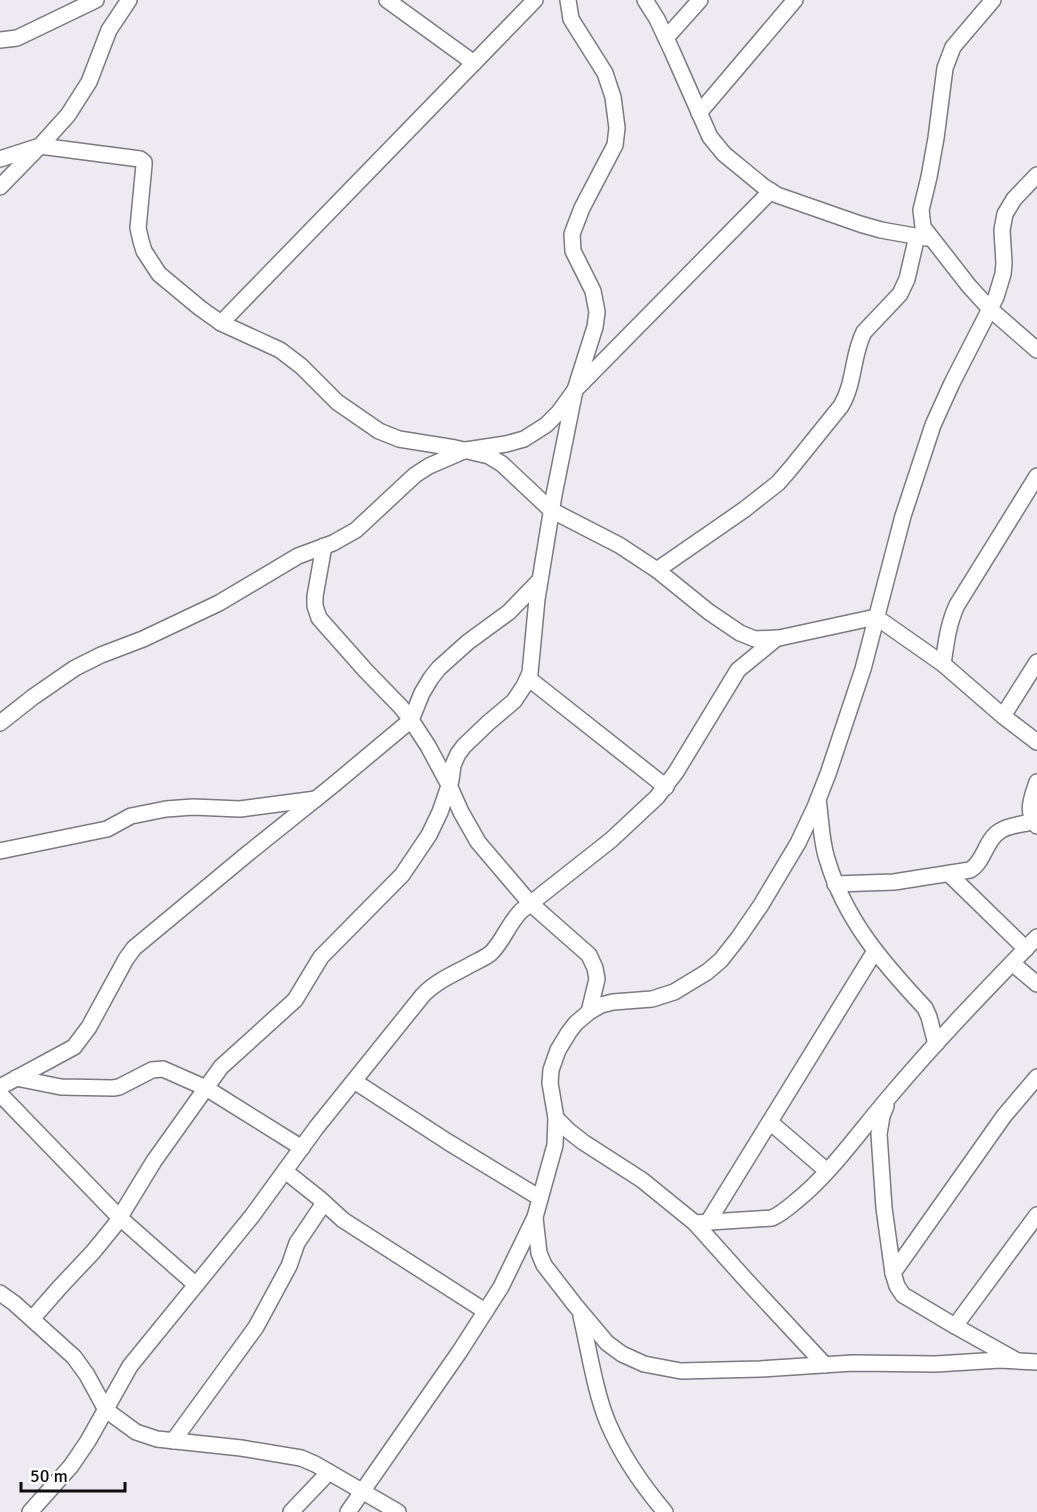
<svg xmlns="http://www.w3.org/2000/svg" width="1037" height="1512" viewBox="0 0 1037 1512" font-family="Signika,sans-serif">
<rect width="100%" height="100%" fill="#edeaf2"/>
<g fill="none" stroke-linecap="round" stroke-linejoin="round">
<!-- minor casing -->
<g stroke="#7c7980" stroke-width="18">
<g id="minor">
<polyline points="387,0 474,63"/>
<polyline points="645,0 657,19 672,51 710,137 724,154 763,186 777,195 860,224 881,230 926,238"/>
<polyline points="993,0 953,47 945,68 936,138 929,177 921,210 923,227 969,286 990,309 1037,350"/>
<polyline points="666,38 700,0"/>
<polyline points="0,40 17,38 96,0"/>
<polyline points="699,113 795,0"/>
<polyline points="0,159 40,146 68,115 89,82 109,30 129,0"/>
<polyline points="0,187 40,146 140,159 144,162 144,165 138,228 141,241 144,251 159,274 200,308 221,323 280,350 301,366 337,402 379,431 399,439 455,448 489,456 502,464 551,510 619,545 657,570 709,612 740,633 755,639 779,638 876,617 943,664 1003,716 1037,742"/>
<polyline points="221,323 535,0"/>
<polyline points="324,546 315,596 315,606 319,618 366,671 401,707 411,720 428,746 449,785 461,812 478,842 495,862 530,903 589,955 595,968 597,979 589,1012"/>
<path d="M657 570 745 509 778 483 791 468 841 406C855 383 852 355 864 332L900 294 907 279 917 236"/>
<path d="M943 664C946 644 948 624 957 605L1037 476"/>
<polyline points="528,678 666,787"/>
<polyline points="1003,716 1037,662"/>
<polyline points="0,723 33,697 75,668 101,655 143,639 219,603 298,556 333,543 356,530 415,475 429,466 466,450 506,444 524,439 546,425 559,412 575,390 771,191"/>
<path d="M1037 782C1032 797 1025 812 1037 826"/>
<path d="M818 800C821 819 821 841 827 859 845 920 883 963 925 1008L929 1017 936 1044"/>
<polyline points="0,851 107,829 131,816 166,809 193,807 240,809 316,799"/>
<polyline points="949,874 1026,949"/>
<path d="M835 884 894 882 970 870C985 861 985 840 1000 831 1009 825 1023 824 1033 822"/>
<polyline points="1012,963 1037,984"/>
<polyline points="16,1078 61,1087 113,1088 119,1087 152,1070 163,1069 206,1088 302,1148"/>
<polyline points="354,1081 448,1142 540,1198"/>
<polyline points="0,1087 74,1047 89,1027 126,959 134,948 246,855 332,786 411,720 422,693 431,678 439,668 468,642 509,612 540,580"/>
<polyline points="0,1094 119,1217 196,1285"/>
<polyline points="886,1106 882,1116 879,1134 884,1208 893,1273 897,1286 903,1295 955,1326 1014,1359"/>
<polyline points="556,1118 569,1131 583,1142 642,1180 695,1223 746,1280 825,1365"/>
<polyline points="770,1122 827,1171"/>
<polyline points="285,1171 319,1198 343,1220 485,1311"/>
<polyline points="535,1218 539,1253 544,1265 575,1305 607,1343 622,1354 644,1364 681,1371 760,1369 853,1363 936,1364 1000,1360 1037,1362"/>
<polyline points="708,1222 875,951"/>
<path d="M695 1223 772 1218C781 1214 788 1208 795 1202 832 1172 859 1132 890 1096 936 1041 987 989 1037 937"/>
<polyline points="893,1273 1004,1116 1037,1077"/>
<polyline points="0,1293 14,1303 74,1357 87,1375 106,1410 136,1432 157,1439 241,1448 301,1458 315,1464 398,1512"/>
<path d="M581 1316C589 1350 595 1392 608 1423 622 1456 642 1485 665 1512"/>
<polyline points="32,1319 60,1287 93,1252 115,1225 154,1161 221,1067 295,1000 321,957 402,875 429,835 440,812 451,780 453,765 458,754 464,746 488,723 514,701 524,686 530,673 537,599 554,495 575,390 595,327 597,312 593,291 573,251 572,234 582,208 615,145 617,128 613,97 605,73 571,19 568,0"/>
<polyline points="955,1326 1037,1215"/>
<polyline points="173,1441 256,1327 289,1266 297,1243 324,1203"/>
<path d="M30 1512 71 1466 88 1441 130 1366 252 1216 316 1128 423 995C436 981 454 974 470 965 477 961 485 958 491 953 503 941 509 923 521 911L611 840 657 797 676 772 738 670 777 638"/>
<polyline points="291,1512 329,1472"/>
<polyline points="348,1512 460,1351 501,1287 535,1217 555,1145 556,1118 550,1083 551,1070 558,1050 569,1032 576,1023 589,1012 601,1005 613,1002 652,999 674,992 707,972 721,960 739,937 761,905 798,843 815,807 828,774 863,669 903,516 933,425 952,383 996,297 1003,274 1004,263 1002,230 1005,214 1014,199 1037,175"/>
</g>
</g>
<!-- minor -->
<use href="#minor" stroke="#fff" stroke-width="15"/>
</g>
<!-- scale -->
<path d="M21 1482v9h104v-9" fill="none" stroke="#0e0d0f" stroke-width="3"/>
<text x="30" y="1482" font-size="18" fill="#0e0d0f" stroke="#ffffff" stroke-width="4.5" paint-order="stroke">50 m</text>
</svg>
